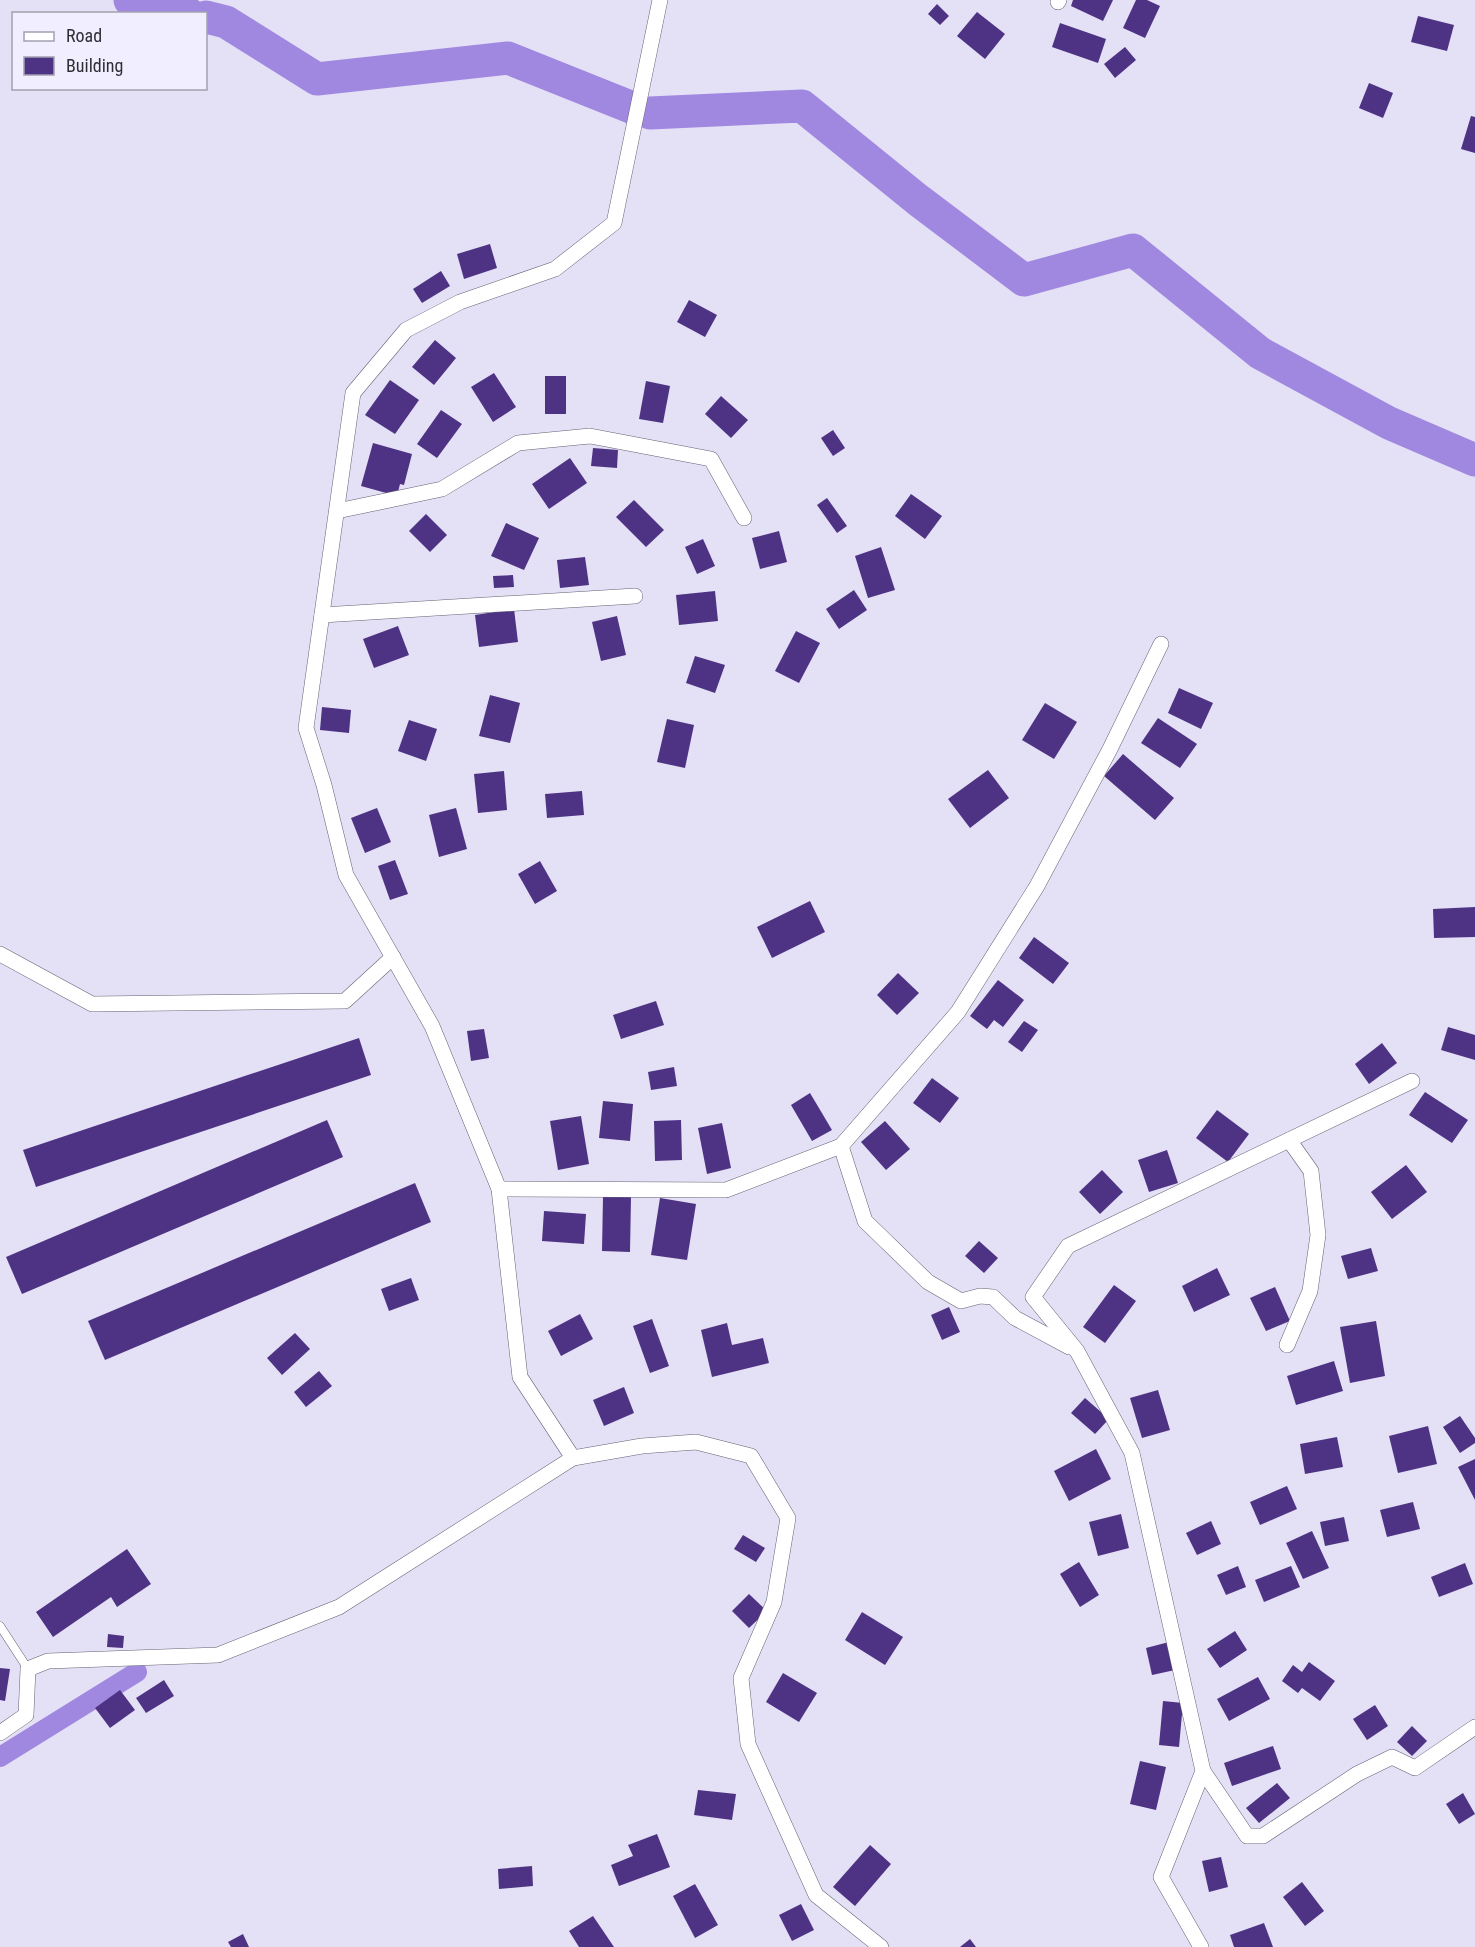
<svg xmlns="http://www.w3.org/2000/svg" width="1475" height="1947" viewBox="0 0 1475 1947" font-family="'Roboto Condensed',sans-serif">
<rect width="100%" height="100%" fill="#e4e0f5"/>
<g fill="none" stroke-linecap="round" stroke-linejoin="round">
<!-- canal -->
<polyline stroke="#a088e1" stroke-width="20" points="0,1757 137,1672"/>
<!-- river -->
<g stroke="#a088e1" stroke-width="33">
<polyline points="130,0 189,14"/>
<polyline points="206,17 226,22 317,79 508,58 633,108"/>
<polyline points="650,113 802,106 918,200 1024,280 1133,250 1260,353 1389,423 1475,460"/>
</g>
</g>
<!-- building -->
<g fill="#4e3384">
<polygon points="1073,0 1113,0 1103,21 1071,6"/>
<polygon points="1136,0 1147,0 1160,6 1145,38 1123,28"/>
<polygon points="937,4 949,16 940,25 928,14"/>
<polygon points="977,12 1005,34 985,59 957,36"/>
<polygon points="1418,16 1454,25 1447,51 1411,42"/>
<polygon points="1060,23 1106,39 1098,63 1052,47"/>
<polygon points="1125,47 1136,60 1115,78 1104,64"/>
<polygon points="1369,83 1393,93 1383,118 1359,108"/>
<polygon points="1471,116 1475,117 1475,153 1461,149"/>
<polygon points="490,244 497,268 464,279 457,254"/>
<polygon points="441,271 450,286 422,303 413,289"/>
<polygon points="689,300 717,315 705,337 677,322"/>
<polygon points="435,340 456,358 434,385 412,367"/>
<polygon points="494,373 516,407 493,422 471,387"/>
<rect x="545" y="376" width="21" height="38"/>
<polygon points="390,380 419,400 395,434 365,415"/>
<polygon points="646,381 670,386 663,423 639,419"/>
<polygon points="721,396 748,420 731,438 705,414"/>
<polygon points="441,410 462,424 437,458 417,444"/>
<polygon points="833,430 845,448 833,456 821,438"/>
<polygon points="373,443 412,454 404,485 400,484 397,496 361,486"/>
<polygon points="593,448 618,450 617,468 591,466"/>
<polygon points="570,458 587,483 549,509 532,484"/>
<polygon points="911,494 942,516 925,539 895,516"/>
<polygon points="827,498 847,526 837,533 817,505"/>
<polygon points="634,500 664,530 646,547 616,517"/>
<polygon points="426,514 447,535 430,552 409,531"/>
<polygon points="506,523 539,538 524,570 491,556"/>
<polygon points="779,531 787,562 760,569 752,538"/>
<polygon points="703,539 715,566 697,574 685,547"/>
<polygon points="881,547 895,590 868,598 855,556"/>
<polygon points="585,557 589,585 560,588 557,560"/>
<polygon points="513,575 514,587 494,588 493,576"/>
<polygon points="854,590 867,610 839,629 826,609"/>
<polygon points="715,591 718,621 679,625 676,595"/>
<polygon points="514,609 518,642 479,647 475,615"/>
<polygon points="617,616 626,655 601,661 592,622"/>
<polygon points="398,626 409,655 374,668 363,639"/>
<polygon points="796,631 820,643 799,683 775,671"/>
<polygon points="695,656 725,665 715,693 686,683"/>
<polygon points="1179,688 1213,703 1201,729 1168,713"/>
<polygon points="490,695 520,703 510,743 479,736"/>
<polygon points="1045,703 1077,722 1054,759 1022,740"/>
<polygon points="322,707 351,710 349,733 320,730"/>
<polygon points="1158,718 1197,744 1180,768 1141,743"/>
<polygon points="667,719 694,725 685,768 657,762"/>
<polygon points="409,720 437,729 426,761 398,751"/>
<polygon points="1123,754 1174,798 1155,820 1104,776"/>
<polygon points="988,770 1009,798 970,828 948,799"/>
<polygon points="504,771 507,810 478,813 474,774"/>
<polygon points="582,791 584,815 547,818 545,794"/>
<polygon points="377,808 391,842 365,853 351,818"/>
<polygon points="456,808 467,849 439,857 429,815"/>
<polygon points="395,860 408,894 390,900 378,866"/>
<polygon points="540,861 557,891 535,904 518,874"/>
<polygon points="810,901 825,932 772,958 757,927"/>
<polygon points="1475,907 1475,937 1434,938 1433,909"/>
<polygon points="1034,937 1069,963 1053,984 1019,958"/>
<polygon points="898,973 919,993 897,1015 877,995"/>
<polygon points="998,980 1024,1000 1003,1027 994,1020 987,1029 970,1016"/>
<polygon points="656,1001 664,1025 621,1039 613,1015"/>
<polygon points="1024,1021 1038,1030 1022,1052 1008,1042"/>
<polygon points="1448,1027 1475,1035 1475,1060 1441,1050"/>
<polygon points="484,1029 489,1058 471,1061 467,1031"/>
<polygon points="359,1038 371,1075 36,1187 23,1150"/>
<polygon points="1382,1043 1397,1063 1369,1084 1355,1064"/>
<polygon points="674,1067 677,1086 651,1090 648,1072"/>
<polygon points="932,1078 959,1098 940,1123 913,1103"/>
<polygon points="1425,1092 1468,1120 1452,1143 1409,1115"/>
<polygon points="810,1093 832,1130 812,1141 791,1105"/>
<polygon points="603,1101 633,1104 630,1141 599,1138"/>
<polygon points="1217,1110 1249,1134 1228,1162 1196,1138"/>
<polygon points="581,1116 589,1164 558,1170 550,1121"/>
<polygon points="327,1120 343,1157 22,1294 6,1257"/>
<polygon points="681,1120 682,1160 655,1161 654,1121"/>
<polygon points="885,1121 910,1149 886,1170 861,1142"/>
<polygon points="722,1123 731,1168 707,1174 698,1128"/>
<polygon points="1167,1150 1178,1183 1149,1192 1138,1160"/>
<polygon points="1406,1165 1427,1192 1392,1219 1371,1192"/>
<polygon points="1102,1170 1123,1192 1100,1214 1079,1192"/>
<polygon points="415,1183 431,1222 105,1360 88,1321"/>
<polygon points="603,1196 631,1197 630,1252 602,1251"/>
<polygon points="660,1198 696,1204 687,1260 651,1255"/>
<polygon points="544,1211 586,1214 584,1244 542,1241"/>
<polygon points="979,1241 998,1258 984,1273 965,1256"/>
<polygon points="1371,1248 1378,1271 1348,1279 1341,1256"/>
<polygon points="1217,1268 1230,1295 1194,1312 1182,1286"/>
<polygon points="411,1278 419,1300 389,1311 381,1289"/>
<polygon points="1114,1285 1136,1301 1105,1343 1083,1327"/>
<polygon points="1275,1287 1290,1321 1266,1331 1250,1298"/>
<polygon points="949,1307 960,1332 942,1340 931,1315"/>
<polygon points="580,1314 593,1339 561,1356 548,1331"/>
<polygon points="652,1319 669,1366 650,1373 633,1326"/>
<polygon points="1376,1321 1385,1376 1350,1383 1340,1327"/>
<polygon points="727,1323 732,1345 763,1338 769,1363 712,1377 701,1330"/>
<polygon points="295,1333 310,1349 282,1375 267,1358"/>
<polygon points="1334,1361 1343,1391 1296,1405 1287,1376"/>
<polygon points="319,1371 332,1386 306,1407 294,1392"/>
<polygon points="624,1387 634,1413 604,1426 593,1400"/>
<polygon points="1158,1390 1170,1430 1142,1438 1130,1398"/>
<polygon points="1085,1398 1109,1419 1095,1434 1071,1413"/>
<polygon points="1460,1416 1475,1438 1475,1443 1460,1453 1443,1427"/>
<polygon points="1428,1426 1437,1464 1398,1473 1389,1436"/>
<polygon points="1337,1437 1343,1467 1305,1474 1300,1444"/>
<polygon points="1096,1449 1111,1479 1069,1501 1054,1471"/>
<polygon points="1475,1459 1475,1500 1458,1467"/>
<polygon points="1287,1486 1297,1509 1260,1525 1250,1502"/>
<polygon points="1413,1502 1420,1529 1387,1537 1380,1510"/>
<polygon points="1121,1514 1129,1548 1098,1556 1089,1522"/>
<polygon points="1344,1517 1349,1541 1325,1546 1320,1522"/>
<polygon points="1211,1521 1221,1544 1197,1555 1186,1533"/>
<polygon points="1312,1531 1329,1568 1303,1579 1286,1543"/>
<polygon points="743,1535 765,1548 756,1562 734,1549"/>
<polygon points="127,1549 151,1584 117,1607 111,1597 53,1637 36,1612"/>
<polygon points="1079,1562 1099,1595 1080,1607 1060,1574"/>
<polygon points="1465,1563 1473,1584 1439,1597 1431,1577"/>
<polygon points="1238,1566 1246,1587 1226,1595 1217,1575"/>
<polygon points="1291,1566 1300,1587 1264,1602 1255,1580"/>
<polygon points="749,1594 767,1611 749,1628 732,1611"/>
<polygon points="862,1612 903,1637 885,1665 845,1640"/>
<polygon points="1235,1631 1247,1650 1220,1668 1207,1649"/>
<polygon points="108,1634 124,1636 123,1648 107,1647"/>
<polygon points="1169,1642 1175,1670 1152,1675 1146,1648"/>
<polygon points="1309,1662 1335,1681 1320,1701 1302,1688 1298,1693 1282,1681 1293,1665 1302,1672"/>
<polygon points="0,1668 10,1669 5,1701 0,1700"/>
<polygon points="783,1673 817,1693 799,1722 766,1702"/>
<polygon points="1258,1677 1270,1699 1229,1721 1217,1699"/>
<polygon points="164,1680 174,1696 146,1713 136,1698"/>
<polygon points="120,1690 135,1710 110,1728 95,1708"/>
<polygon points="1163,1701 1183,1703 1179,1747 1159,1745"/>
<polygon points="1375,1705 1388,1726 1367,1740 1353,1719"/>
<polygon points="1412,1726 1427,1741 1412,1756 1397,1742"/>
<polygon points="1273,1746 1281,1769 1232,1786 1224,1763"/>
<polygon points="1140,1761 1166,1767 1156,1810 1130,1804"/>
<polygon points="1277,1783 1290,1798 1259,1823 1246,1808"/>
<polygon points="698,1790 736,1794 732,1820 694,1815"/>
<polygon points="1463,1793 1475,1814 1459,1824 1446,1804"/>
<polygon points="657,1834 670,1867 619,1886 611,1865 633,1856 628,1845"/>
<polygon points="870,1845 891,1864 855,1906 833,1887"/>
<polygon points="1221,1857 1228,1887 1209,1892 1202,1861"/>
<polygon points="532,1866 533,1886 499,1889 498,1869"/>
<polygon points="1302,1882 1324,1911 1305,1926 1283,1897"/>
<polygon points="695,1884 718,1925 695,1938 673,1896"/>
<polygon points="801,1904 814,1930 792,1941 779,1915"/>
<polygon points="593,1916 614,1947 579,1947 569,1931"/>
<polygon points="1264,1923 1273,1947 1234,1947 1230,1935"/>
<polygon points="243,1934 249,1947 231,1947 228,1942"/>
<polygon points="970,1939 976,1947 960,1947"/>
</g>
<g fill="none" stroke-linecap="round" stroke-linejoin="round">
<!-- lane casing -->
<g stroke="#656274" stroke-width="9">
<polyline id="lane" points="0,1626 28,1669"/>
</g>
<!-- street casing -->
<g stroke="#656274" stroke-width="16">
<g id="street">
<polyline points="1058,2 1059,0"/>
<polyline points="337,511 442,489 518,443 590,436 711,459 744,518"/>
<polyline points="322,615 635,596"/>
<polyline points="0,954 92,1004 345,1001 393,957"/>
<polyline points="841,1146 865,1221 928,1282 961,1301 980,1296 993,1297 1015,1318 1069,1347"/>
<polyline points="499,1189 726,1190 841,1146 958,1012 1037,886 1110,749 1161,644"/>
<polyline points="1287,1345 1310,1291 1318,1235 1311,1171 1289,1140"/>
<polyline points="573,1458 520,1377 499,1189 432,1026 346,875 324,785 306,728 353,393 406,330 460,302 555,269 614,223 660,0"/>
<polyline points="0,1733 26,1715 28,1669 48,1661 218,1655 339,1607 573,1458 642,1446 696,1442 751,1456 788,1518 774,1602 741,1678 748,1744 816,1895 881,1947"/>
<polyline points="1203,1771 1247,1836 1263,1836 1357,1774 1392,1757 1415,1768 1475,1727"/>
<polyline points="1201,1947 1161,1877 1203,1771 1132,1453 1077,1351 1033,1297 1068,1246 1412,1081"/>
</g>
</g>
<!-- lane -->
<use href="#lane" stroke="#fff" stroke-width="8"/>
<!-- street -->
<use href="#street" stroke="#fff" stroke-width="15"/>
</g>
<!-- legend -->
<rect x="12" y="12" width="195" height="78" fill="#f1eeff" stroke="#a3a1ae" stroke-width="1.5"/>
<rect x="24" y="32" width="30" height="9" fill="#ffffff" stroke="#a3a1ae" stroke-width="1.5"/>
<text x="66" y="42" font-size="18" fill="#2e2d34">Road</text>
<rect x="24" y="57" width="30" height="18" fill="#4e3384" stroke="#a3a1ae" stroke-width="1.5"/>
<text x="66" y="72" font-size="18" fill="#2e2d34">Building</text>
</svg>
